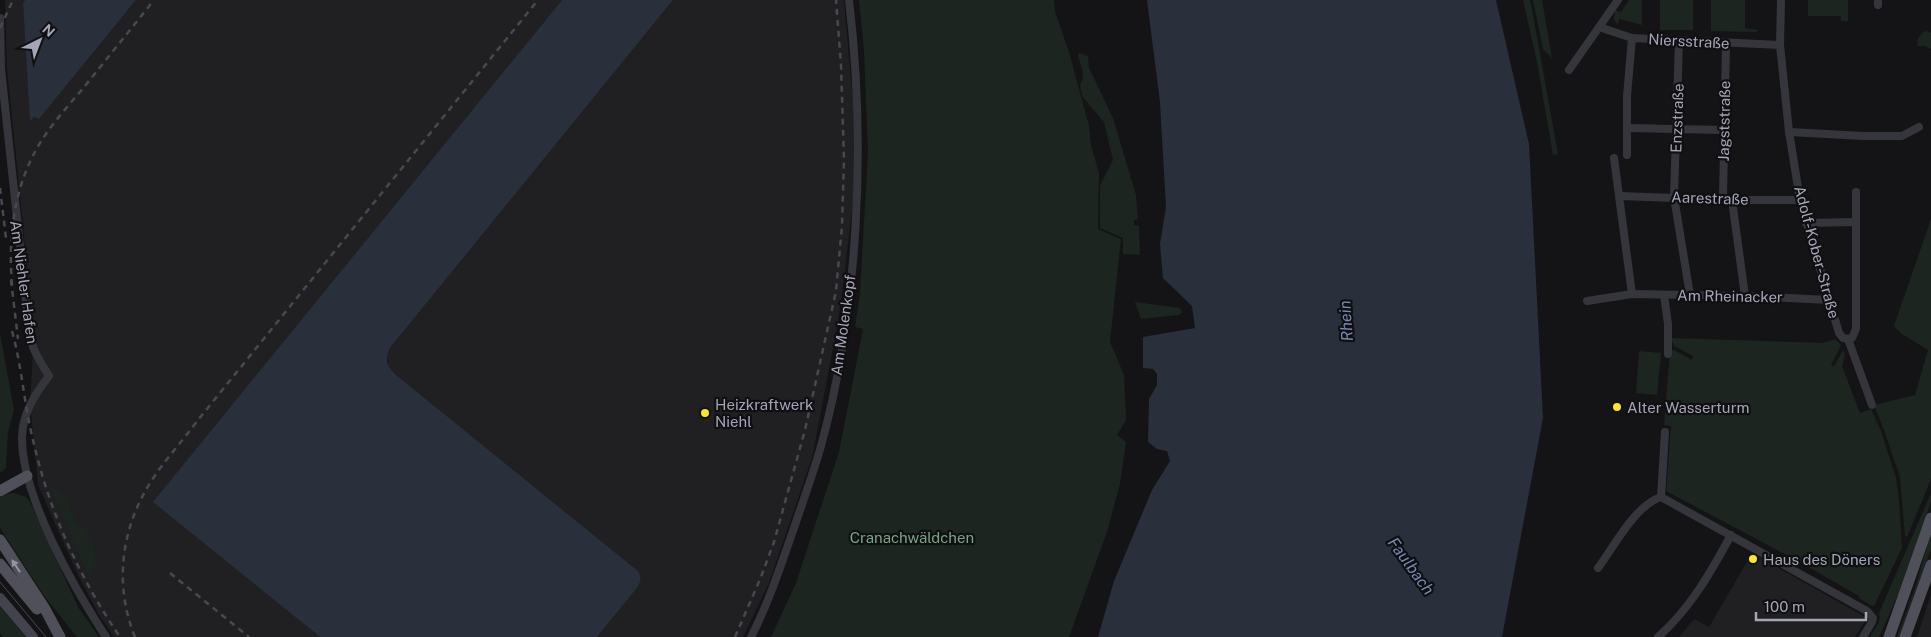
<svg xmlns="http://www.w3.org/2000/svg" width="1931" height="637" viewBox="0 0 1931 637" font-family="'Public Sans',sans-serif">
<rect width="100%" height="100%" fill="#141416"/>
<!-- built -->
<g fill="#202023">
<polygon points="5,0 25,0 23,3 31,120 34,117 39,119 136,0 562,0 154,502 320,637 114,637 99,615 77,573 38,485 30,403 34,334 7,68"/>
<polygon points="673,0 844,0 853,104 854,192 845,270 838,322 812,458 769,583 743,637 597,637 637,588 638,571 395,374 389,369 387,356 390,348"/>
<polygon points="1752,553 1867,618 1855,637 1679,637 1694,619 1709,627"/>
<polygon points="1931,594 1931,637 1917,637"/>
</g>
<!-- green -->
<g fill="#1c251f">
<polygon points="859,0 1054,0 1055,12 1069,52 1089,126 1091,145 1099,173 1098,229 1121,239 1110,342 1124,375 1126,420 1117,435 1126,442 1120,484 1107,532 1069,637 771,637 796,583 839,452 863,329 855,327 860,293 868,152 864,51"/>
<polygon points="1523,0 1530,0 1533,15 1558,154 1553,155 1537,62"/>
<polygon points="1533,0 1542,0 1552,58 1543,49"/>
<polygon points="1629,0 1642,0 1642,25 1619,19 1618,25 1614,20 1615,10 1621,12"/>
<rect x="1660" y="0" width="33" height="30"/>
<polygon points="1711,0 1745,0 1745,28 1758,30 1757,32 1711,31"/>
<polygon points="1808,0 1848,0 1848,21 1841,21 1841,16 1808,16"/>
<polygon points="1927,31 1931,33 1931,49 1925,46 1917,46 1918,38 1923,32"/>
<polygon points="1079,53 1088,56 1089,68 1113,118 1136,195 1138,219 1134,220 1134,225 1139,226 1140,255 1123,254 1123,238 1100,228 1100,186 1113,160 1104,122 1082,96 1080,85 1083,78 1082,69 1078,56"/>
<polygon points="1931,219 1931,479 1907,537 1905,536 1900,477 1884,430 1874,405 1915,395 1928,350 1902,334 1894,326"/>
<polygon points="1135,302 1180,308 1182,312 1179,315 1141,319"/>
<polygon points="0,333 14,410 8,432 6,468 0,473"/>
<polygon points="1671,338 1823,343 1835,339 1841,345 1831,365 1834,367 1843,350 1845,355 1842,366 1860,413 1871,409 1881,431 1896,478 1899,501 1902,548 1874,606 1872,606 1859,598 1859,596 1794,559 1666,491 1671,426 1664,425 1670,351 1674,350 1692,360 1693,356 1674,346"/>
<polygon points="1639,351 1661,353 1657,395 1636,393"/>
<polygon points="49,484 66,497 77,525 87,530 94,547 96,563 89,578"/>
<polygon points="14,493 26,497 30,502 78,607 99,637 77,637 45,597 0,528 0,498 7,494"/>
<path d="M1931 493V502L1902 586 1879 637H1870C1874 629 1882 622 1879 613Z"/>
<polygon points="1931,532 1931,549 1899,637 1897,637 1915,588"/>
<polygon points="0,606 26,637 3,637 0,633"/>
</g>
<!-- water -->
<g fill="#292f3b">
<polygon points="25,0 136,0 39,119 34,117 30,121 23,3"/>
<path d="M562 0H673L390 348C385 359 386 366 395 374L638 571C642 578 641 581 637 588L597 637H320L153 502Z"/>
<polygon points="1147,0 1496,0 1529,144 1543,418 1502,637 1098,637 1114,581 1152,490 1170,461 1167,451 1157,449 1148,442 1149,399 1157,385 1157,374 1153,369 1143,368 1143,337 1195,328 1192,306 1163,278 1160,244 1166,207 1160,102"/>
</g>
<g fill="none" stroke-linecap="round" stroke-linejoin="round">
<!-- street -->
<g stroke="#35353c" stroke-width="8">
<polyline points="1781,0 1780,45 1789,132 1800,200 1839,333 1843,338 1848,339 1872,405"/>
<polyline points="1878,0 1878,5"/>
<path d="M0 18 1 69 29 330C31 348 39 360 49 376 35 394 22 414 22 438 22 497 74 588 106 637"/>
<polyline points="1599,27 1632,38 1780,45"/>
<polyline points="1679,40 1674,197 1690,295"/>
<polyline points="1569,70 1618,0"/>
<polyline points="1627,128 1723,130"/>
<polyline points="1789,132 1864,136 1902,136 1919,127"/>
<polyline points="1627,155 1627,96 1632,38"/>
<polyline points="1614,158 1632,294"/>
<polyline points="1619,196 1732,200 1800,200"/>
<polyline points="1723,198 1726,43"/>
<polyline points="1732,200 1745,296"/>
<polyline points="1806,223 1856,222"/>
<polyline points="1664,295 1668,324 1668,354"/>
<polyline points="1587,301 1632,294 1745,296 1829,300"/>
<polyline points="1848,339 1852,338 1856,329 1856,192"/>
<polyline points="1665,432 1661,497 1867,611 1873,618 1872,622 1863,637"/>
<path d="M1598 568C1614 547 1634 506 1661 497"/>
<path d="M751 637C769 602 781 565 794 528 803 501 813 474 821 446 859 308 866 142 849 0"/>
<path d="M1658 637C1690 609 1711 572 1731 535"/>
</g>
<!-- secondary -->
<polyline stroke="#42434c" stroke-width="10" points="0,598 33,637"/>
<!-- primary -->
<g stroke="#50505b" stroke-width="11">
<polyline points="0,491 27,476"/>
<polyline points="0,540 45,609 60,637"/>
<polyline points="0,564 37,609"/>
<polyline points="1889,637 1931,518"/>
<polyline points="1905,637 1931,565"/>
</g>
<!-- tram -->
<polyline stroke="#474851" stroke-width="1" points="0,582 46,637"/>
<!-- rail -->
<g stroke="#474851" stroke-width="2.5" stroke-dasharray="6 5" stroke-linecap="butt">
<polyline points="0,28 13,0"/>
<polyline points="0,188 6,238"/>
<polyline points="11,280 18,339"/>
<path d="M12 285C8 235 14 186 40 143 53 122 70 104 85 86 108 57 131 29 154 0"/>
<path d="M12 331C22 367 24 404 33 440 49 511 79 577 120 637"/>
<polyline points="170,573 249,637"/>
<path d="M135 637C115 588 120 534 147 488 161 464 181 443 198 420L538 0"/>
<polyline points="735,637 761,577 774,542 805,430 836,291 842,226 844,160 841,65 836,0"/>
</g>
</g>
<!-- one-way arrows -->
<defs><path id="oneway-solid" d="M-6-.8H1V-3.2L6.5 0L1 3.2V.8H-6Z" transform="scale(1.25)"/></defs>
<use fill="#9395a5" href="#oneway-solid" transform="translate(16 566) rotate(-123)"/>
<!-- markers -->
<g fill="#ffe623" stroke="#100f11" stroke-width="2">
<circle cx="1617" cy="407" r="5"/>
<circle cx="705" cy="413" r="5"/>
<circle cx="1753" cy="559" r="5"/>
</g>
<g text-anchor="middle" dominant-baseline="central" stroke-width="4.5" stroke-linejoin="round" paint-order="stroke">
<!-- street labels -->
<g font-size="15" fill="#a4a6b8" stroke="#100f11">
<text transform="translate(1689 41) rotate(3)">Niersstraße</text>
<text transform="translate(1677 118) rotate(-88)">Enzstraße</text>
<text transform="translate(1724 121) rotate(-89)">Jagststraße</text>
<text transform="translate(1710 198) rotate(2)">Aarestraße</text>
<text transform="translate(1817 252) rotate(75)">Adolf-Kober-Straße</text>
<text transform="translate(24 282) rotate(82)">Am Niehler Hafen</text>
<text transform="translate(1730 296) rotate(1)">Am Rheinacker</text>
<text transform="translate(843 325) rotate(-82)">Am Molenkopf</text>
</g>
<!-- poi labels -->
<g font-size="15" fill="#a4a6b8" stroke="#100f11" text-anchor="start">
<text x="715" y="404">Heizkraftwerk<tspan x="715" dy="17">Niehl</tspan></text>
<text x="1627" y="407">Alter Wasserturm</text>
<text x="1763" y="559">Haus des Döners</text>
</g>
<!-- park labels -->
<g font-size="15" fill="#79a586" stroke="#100f11">
<text x="912" y="537">Cranachwäldchen</text>
</g>
<!-- water labels -->
<g font-size="16" font-style="italic" fill="#778bb7" stroke="#100f11">
<text transform="translate(1346 321) rotate(-94)">Rhein</text>
<text transform="translate(1411 566) rotate(54)">Faulbach</text>
</g>
</g>
<!-- north arrow -->
<g transform="translate(40 40) rotate(42)" stroke="#100f11" stroke-width="4" paint-order="stroke">
<path d="M0-4L9 19L0 12L-9 19Z" fill="#a4a6b8"/>
<text y="-8" font-size="14" font-weight="bold" text-anchor="middle" fill="#a4a6b8">N</text>
</g>
<!-- scale -->
<path d="M1756 612v8h110v-8" fill="none" stroke="#a4a6b8" stroke-width="2.5"/>
<text x="1764" y="612" font-size="15" fill="#a4a6b8" stroke="#100f11" stroke-width="4" paint-order="stroke">100 m</text>
</svg>
